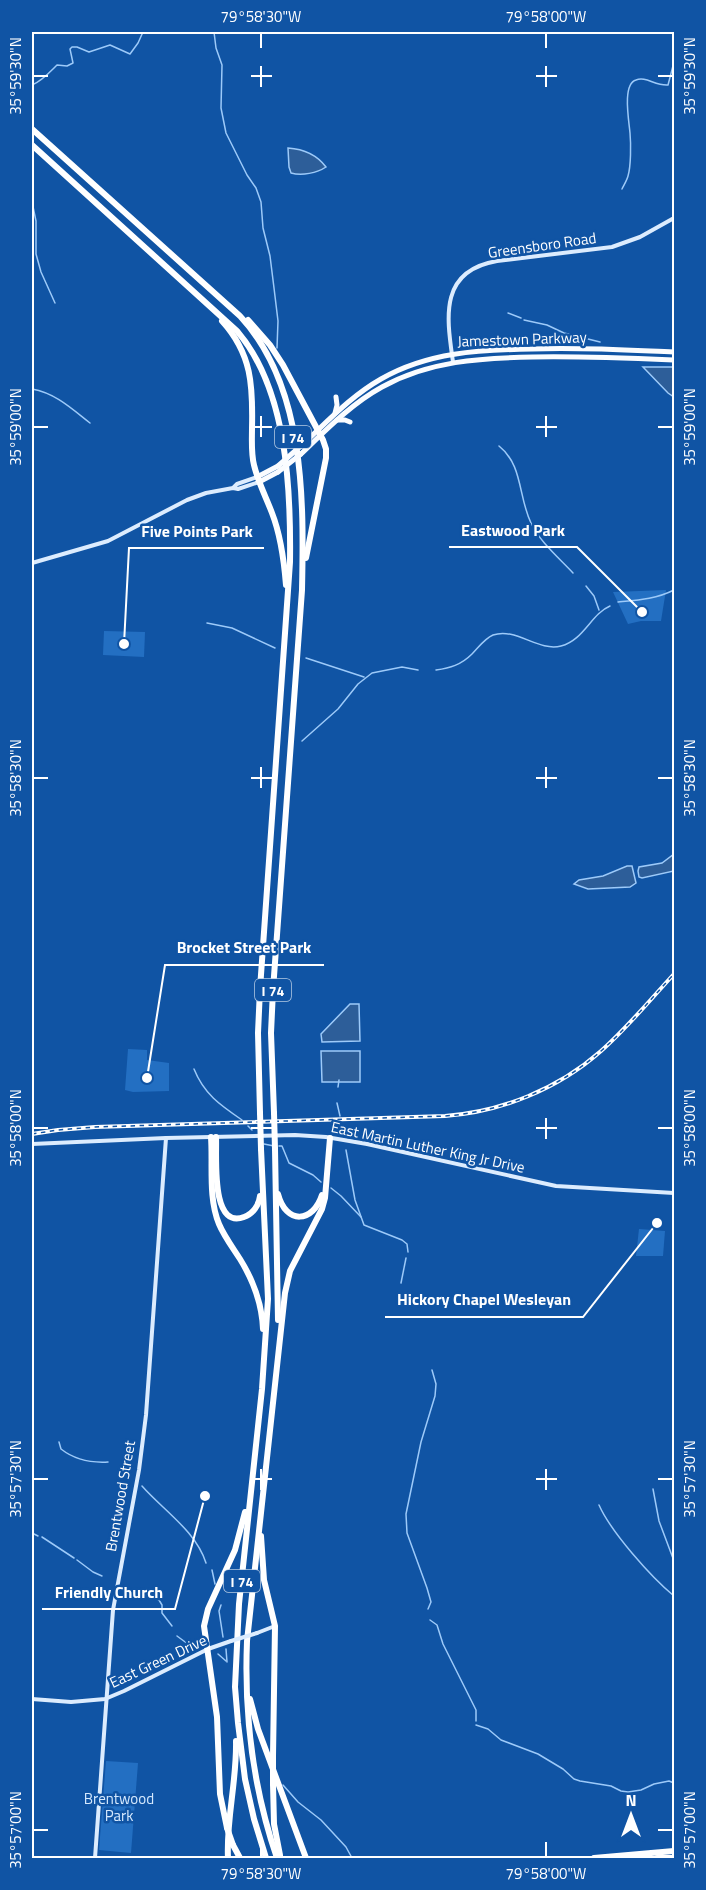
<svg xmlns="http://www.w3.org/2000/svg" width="706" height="1890" viewBox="0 0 706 1890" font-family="'Titillium Web',sans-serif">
<rect width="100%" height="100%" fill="#1054a4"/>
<!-- green -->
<g fill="#236fc2">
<polygon points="666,590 661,621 641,621 628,624 613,592"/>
<polygon points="104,631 145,632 144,657 103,655"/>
<polygon points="128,1049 147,1050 147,1060 169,1063 169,1091 133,1092 125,1090"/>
<polygon points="639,1229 665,1231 663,1256 636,1256"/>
<polygon points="106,1761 138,1763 131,1853 99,1850"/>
</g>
<!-- water -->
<g fill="#2d5e99" stroke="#9dcaf9" stroke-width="1.5">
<path d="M288 148C303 149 317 155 326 167 317 173 302 176 291 173L289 167Z"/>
<polygon points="643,367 674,367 674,397 668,393"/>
<polygon points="674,854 674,871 642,878 639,877 638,871 639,867 662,863"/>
<polygon points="627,866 632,866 636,883 630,887 588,889 574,884 579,880 603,876"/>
<polygon points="350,1004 359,1004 360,1041 322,1042 321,1034"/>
<polygon points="321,1051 360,1051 360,1082 322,1082"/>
</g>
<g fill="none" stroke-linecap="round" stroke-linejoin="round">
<!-- stream -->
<g stroke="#9dcaf9" stroke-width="1.5">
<polyline points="214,32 216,48 222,65 221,108 226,133 247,175 256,188 261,202 263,228 270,256 274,288 278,321 277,348"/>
<path d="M32 85C42 81 49 73 57 65L67 66 73 63 70 49 72 47H77L89 52 110 45 130 54 138 43 143 32"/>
<path d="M622 189C624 185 627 180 628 176 631 166 631 144 630 133 629 121 622 84 636 80 646 76 655 86 668 85L674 62"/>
<polyline points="32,202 36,221 36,254 41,272 55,303"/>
<polyline points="508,313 521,318"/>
<polyline points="524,320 547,325 564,333 600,342"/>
<path d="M32 389C55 393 71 408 90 423"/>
<path d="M499 446C523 465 518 496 531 523 540 542 558 557 573 573"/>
<polyline points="586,586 594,596 599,610"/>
<path d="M618 602C639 600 656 599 674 590"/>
<polyline points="207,623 232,628 275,648"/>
<polyline points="306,658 364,677"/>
<path d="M436 670C450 668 461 665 472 654 479 647 484 639 493 635 516 627 538 652 561 646 584 640 591 614 610 606"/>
<polyline points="302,741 338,709 358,684 372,673 402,667 418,670"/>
<path d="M194 1069C204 1094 220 1105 242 1120"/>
<polyline points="338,1087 339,1080"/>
<polyline points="337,1103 340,1116"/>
<polyline points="341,1123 342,1133"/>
<polyline points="248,1126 252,1130"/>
<polyline points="264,1144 274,1146"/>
<polyline points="279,1146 282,1146 289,1163 313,1175 321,1182"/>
<polyline points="346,1150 355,1200 364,1225 402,1240 407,1244 408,1252"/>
<polyline points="331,1188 341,1196 361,1217"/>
<polyline points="401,1283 406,1258"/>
<path d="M59 1442 61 1449C75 1460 91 1463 108 1462"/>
<path d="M142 1486C163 1510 196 1531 206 1563"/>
<polyline points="653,1489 659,1521 674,1561"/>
<path d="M599 1505C611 1532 651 1577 674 1596"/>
<polyline points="32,1533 38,1536"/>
<polyline points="42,1537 74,1558"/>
<polyline points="77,1560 93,1572 102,1576"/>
<polyline points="212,1570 215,1584"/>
<polyline points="122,1590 149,1595 159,1600 162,1605 162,1613 172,1626"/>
<polyline points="221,1605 219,1611 223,1637"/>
<polyline points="428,1609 431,1602 427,1588 407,1533 406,1514 421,1442 435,1396 436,1384 432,1370"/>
<polyline points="430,1620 437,1625 443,1644 476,1710 476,1721"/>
<polyline points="177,1636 192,1647 197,1648"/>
<polyline points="226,1649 227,1662"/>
<polyline points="218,1654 226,1661"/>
<polyline points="476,1725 488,1729 501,1740 538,1754 563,1769 574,1779 580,1781 611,1786 621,1791 628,1792 641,1790 654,1784 669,1781 674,1783"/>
<polyline points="283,1785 298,1802 321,1820 346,1847 352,1858"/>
</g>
<!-- secondary -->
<g stroke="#dcecfe" stroke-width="4">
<path d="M453 362C447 319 438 271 497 261L612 247 640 237 674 218"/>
<polyline points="234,487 237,484 257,477"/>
<polyline points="32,563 108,541 187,500 206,493 233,488 238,489 259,482"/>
<polyline points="32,1144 166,1138 295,1135 326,1137 367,1144 556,1186 674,1193"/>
<polyline points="257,1633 275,1626"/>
<polyline points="32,1699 71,1702 105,1699 124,1691 208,1649 231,1641"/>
<polyline points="95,1858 113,1610 139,1470 146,1415 166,1138"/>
</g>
<!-- primary -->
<g stroke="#fafcff" stroke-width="5">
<polyline points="335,413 337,405 336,397"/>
<polyline points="337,420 345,420 350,422"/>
<path d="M303 444C328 421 351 396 381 379 428 352 479 350 532 349 580 347 627 350 674 352"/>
<path d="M301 454C326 430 351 404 382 387 429 361 480 358 533 357 580 356 627 358 674 360"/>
<polyline points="257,477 278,466"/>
<polyline points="259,482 278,472"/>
</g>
<!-- highway -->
<g stroke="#fff" stroke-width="6">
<path d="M32 129 240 316C305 386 304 499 302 590L273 990 271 1033 274 1113"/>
<path d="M32 145 237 331C287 389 291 488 290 562L260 989 258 1033 260 1113"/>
<polyline points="248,320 270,345 283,365 323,440 326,449 326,458 306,558"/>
<path d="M222 321C252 354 253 386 252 428 252 441 251 453 254 465 258 482 266 497 272 513 281 536 284 560 286 585"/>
<path d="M211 1137C213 1164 208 1198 219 1224 224 1236 233 1248 240 1259 253 1280 262 1304 263 1329"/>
<path d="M216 1137C217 1155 210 1230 244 1217 253 1214 259 1205 260 1196"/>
<polyline points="261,1149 268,1299 262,1389 239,1604 235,1687 238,1723 245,1779 254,1819 266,1858"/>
<polyline points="275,1149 278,1320"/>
<path d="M278 1194C286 1225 313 1223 322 1195"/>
<polyline points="261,1536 264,1580 275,1626 273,1756"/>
<polyline points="250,1699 258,1729 306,1858"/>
<polyline points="273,1784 274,1824 280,1855"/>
<polyline points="227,1828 220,1794 217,1717 204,1626 208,1609 235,1550 245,1512"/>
<polyline points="233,1845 240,1858"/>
<path d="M228 1858C226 1819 237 1781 236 1741"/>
<path d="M277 1858C253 1788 244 1715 247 1641L285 1293 290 1271 322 1209 325 1198 330 1138"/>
<polyline points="594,1858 674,1851"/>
<polyline points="657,1858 674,1858"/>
</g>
<!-- rail casing -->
<g stroke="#fff" stroke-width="4">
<path id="rail" d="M32 1134 58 1130 95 1127 445 1116C501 1112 558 1089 601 1051 627 1028 650 1000 674 974"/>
</g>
<!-- rail -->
<use href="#rail" stroke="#1054a4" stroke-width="1.5" stroke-dasharray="4.5" stroke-linecap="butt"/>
<!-- secondary-bridge -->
<polyline stroke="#dcecfe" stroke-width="4" points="231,1641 257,1633"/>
<!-- primary-bridge -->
<g stroke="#fafcff" stroke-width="5">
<polyline points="278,466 303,444"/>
<polyline points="278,472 301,454"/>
</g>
<!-- highway-bridge -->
<g stroke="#fff" stroke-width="6">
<polyline points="260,1113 261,1149"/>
<polyline points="274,1113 275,1149"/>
<polyline points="273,1784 273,1756"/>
<polyline points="227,1828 233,1845"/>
</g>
</g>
<!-- ticks -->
<path fill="none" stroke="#fff" stroke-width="2" d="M261 33V48M546 33V48M261 66V87M546 66V87M33 76H48M251 76H272M536 76H557M658 76H673M261 416V437M546 416V437M33 427H48M251 427H272M536 427H557M658 427H673M261 767V788M546 767V788M33 778H48M251 778H272M536 778H557M658 778H673M261 1118V1139M546 1118V1139M33 1128H48M251 1128H272M536 1128H557M658 1128H673M261 1469V1490M546 1469V1490M33 1479H48M251 1479H272M536 1479H557M658 1479H673M33 1830H48M658 1830H673M261 1842V1857M546 1842V1857"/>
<g text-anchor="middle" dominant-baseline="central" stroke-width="5" stroke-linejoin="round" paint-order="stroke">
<!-- shield labels -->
<g fill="#1054a4" stroke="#b7cce4" stroke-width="1.5">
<rect x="275" y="426" width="36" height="22" rx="4.5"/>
<rect x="255" y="979" width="36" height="22" rx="4.5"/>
<rect x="224" y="1570" width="36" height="22" rx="4.5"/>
</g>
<g font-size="14" font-weight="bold" fill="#fff">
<text x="293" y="437">I 74</text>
<text x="273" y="990">I 74</text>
<text x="242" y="1581">I 74</text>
</g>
<!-- street labels -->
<g font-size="15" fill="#fff" stroke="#1054a4">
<text transform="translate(542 245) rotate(-8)">Greensboro Road</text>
<text transform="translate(522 339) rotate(-2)">Jamestown Parkway</text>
<text transform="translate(428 1147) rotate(12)">East Martin Luther King Jr Drive</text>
<text transform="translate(120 1496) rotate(-80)">Brentwood Street</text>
<text transform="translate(158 1661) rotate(-25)">East Green Drive</text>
</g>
<!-- park labels -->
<g font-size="15" fill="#d5e9fe" stroke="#1054a4">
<text x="119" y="1798">Brentwood<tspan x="119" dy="17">Park</tspan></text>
</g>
</g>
<!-- callouts -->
<path fill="none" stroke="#fff" stroke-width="2" d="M642 612L577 547H449M124 644L129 548H264M147 1078L165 965H324M657 1223L583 1317H385M205 1496L175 1609H42"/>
<g fill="#fff" stroke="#1054a4" stroke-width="2">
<circle cx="642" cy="612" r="6"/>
<circle cx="124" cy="644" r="6"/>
<circle cx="147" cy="1078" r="6"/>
<circle cx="657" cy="1223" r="6"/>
<circle cx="205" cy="1496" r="6"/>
</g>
<g font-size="16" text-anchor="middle" font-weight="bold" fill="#fff" stroke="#1054a4" stroke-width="5" stroke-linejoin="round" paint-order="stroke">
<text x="513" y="536">Eastwood Park</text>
<text x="197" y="537">Five Points Park</text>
<text x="244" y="953">Brocket Street Park</text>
<text x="484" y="1305">Hickory Chapel Wesleyan</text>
<text x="109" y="1598">Friendly Church</text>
</g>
<!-- border -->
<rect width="706" height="1890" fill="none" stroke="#1054a4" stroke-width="66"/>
<!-- north arrow -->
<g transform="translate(631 1815)" stroke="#1054a4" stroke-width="4.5" paint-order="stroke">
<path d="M0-4.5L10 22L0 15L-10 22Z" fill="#ffffff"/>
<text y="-9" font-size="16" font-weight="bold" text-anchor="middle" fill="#ffffff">N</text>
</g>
<rect x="33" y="33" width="640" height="1824" fill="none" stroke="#fff" stroke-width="2"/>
<g font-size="15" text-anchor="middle" fill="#fff">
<text x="261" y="22">79°58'30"W</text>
<text x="546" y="22">79°58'00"W</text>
<text transform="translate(16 76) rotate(-90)" y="5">35°59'30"N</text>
<text transform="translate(690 76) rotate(-90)" y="5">35°59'30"N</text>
<text transform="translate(16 427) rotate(-90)" y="5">35°59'00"N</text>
<text transform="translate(690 427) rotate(-90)" y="5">35°59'00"N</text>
<text transform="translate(16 778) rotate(-90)" y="5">35°58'30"N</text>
<text transform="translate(690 778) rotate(-90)" y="5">35°58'30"N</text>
<text transform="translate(16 1128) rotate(-90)" y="5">35°58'00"N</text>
<text transform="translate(690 1128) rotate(-90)" y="5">35°58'00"N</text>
<text transform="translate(16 1479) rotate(-90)" y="5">35°57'30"N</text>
<text transform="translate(690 1479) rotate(-90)" y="5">35°57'30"N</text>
<text transform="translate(16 1830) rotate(-90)" y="5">35°57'00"N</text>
<text transform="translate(690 1830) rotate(-90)" y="5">35°57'00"N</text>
<text x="261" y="1879">79°58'30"W</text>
<text x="546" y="1879">79°58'00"W</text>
</g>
</svg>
